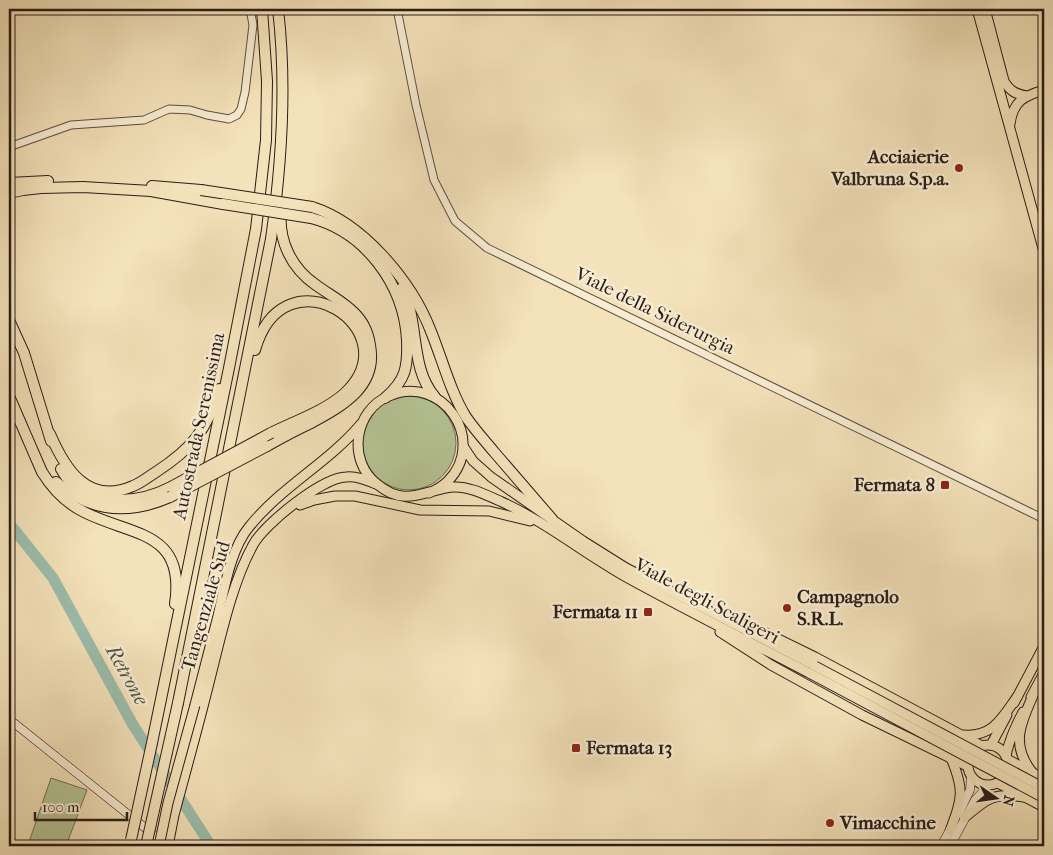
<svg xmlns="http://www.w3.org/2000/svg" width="1053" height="855" viewBox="0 0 1053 855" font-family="'IM FELL French Canon',serif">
<rect width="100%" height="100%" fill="#f4e2ba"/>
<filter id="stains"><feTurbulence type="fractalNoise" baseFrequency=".004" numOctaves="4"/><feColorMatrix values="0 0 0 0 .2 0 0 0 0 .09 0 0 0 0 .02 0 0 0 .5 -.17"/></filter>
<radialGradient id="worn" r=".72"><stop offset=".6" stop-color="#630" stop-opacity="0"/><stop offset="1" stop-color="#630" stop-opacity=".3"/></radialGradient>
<!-- green -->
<g fill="#b5c495" stroke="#6f7056">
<circle cx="409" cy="443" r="47"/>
<polygon points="51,778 87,790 66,846 42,846 29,842"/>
</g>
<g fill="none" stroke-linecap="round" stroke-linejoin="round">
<!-- river -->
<polyline stroke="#9cbeac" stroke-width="11" points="9,523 53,578 133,725 211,846"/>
<!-- tertiary casing -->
<g stroke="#5c4e40" stroke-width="9">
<g id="tertiary">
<polyline points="397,9 416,105 434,180 455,221 487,248 1044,519"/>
<polyline points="9,147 71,125 144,120 169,109 190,110 207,115 229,119 237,115 241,109 245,92 253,25 250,9"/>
</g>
</g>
<!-- secondary casing -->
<g stroke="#291d17" stroke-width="9">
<g id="secondary">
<polyline points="9,719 164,843"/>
<polyline points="959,813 970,790 971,778"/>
<polyline points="941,846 952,826"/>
<polyline points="950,846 975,800 988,786"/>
</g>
</g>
<!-- primary casing -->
<g stroke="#291d17" stroke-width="11">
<g id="primary">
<polyline points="977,9 1044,252"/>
<path d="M985 9 1004 81C1010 91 1015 94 1027 96"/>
<path d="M1010 124C1013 101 1024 96 1044 90"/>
<polyline points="1031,697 1044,673"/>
<polyline points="1014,703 1044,646"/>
<circle cx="988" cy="765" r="20"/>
<polyline points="991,745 1007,715"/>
<path d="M1006 756C1009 740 1015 727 1023 712"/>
</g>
</g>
<!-- trunk casing -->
<g stroke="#291d17" stroke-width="11">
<g id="trunk">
<polyline points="463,446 473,461 491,477 583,541 626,568 815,666"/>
<path d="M429 493C436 490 443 486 448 481 488 440 442 373 389 396 354 410 347 461 377 484 405 508 424 490 453 487 469 486 486 495 500 501 546 522 585 554 628 578 688 611 750 642 811 674"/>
<polyline points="300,505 314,500 335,496 355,496 420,510 489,511 530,521"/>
<polyline points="731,616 815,657 982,746"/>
<polyline points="720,632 771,665 862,715 967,766"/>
<path d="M195 705C202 677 210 648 217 620 224 591 230 550 249 527 281 487 328 463 361 424"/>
<path d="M964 735C993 737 1002 718 1017 697"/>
<polyline points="1007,759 1044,779"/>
<path d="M1032 772C1009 743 1022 721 1035 691"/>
<polyline points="998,783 1044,807"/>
<path d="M964 818C986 799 994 792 1024 797"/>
<path d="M950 831C962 798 965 791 951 758"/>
<path d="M168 846 174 815C186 770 199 724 210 679 221 636 232 583 253 545 264 524 323 477 346 477 357 476 366 480 376 484"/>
</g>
</g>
<!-- motorway casing -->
<g stroke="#291d17" stroke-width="12">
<g id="motorway">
<polyline points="9,183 48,181"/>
<polyline points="152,186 201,190"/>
<polyline points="9,193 23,190 41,188 83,187 151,191 223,204"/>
<path d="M312 207C363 223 411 281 430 329 442 358 450 391 466 417 475 430 485 441 495 453 514 475 533 497 552 519"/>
<path d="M311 218C365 232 404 284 407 340 408 367 406 380 385 398"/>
<path d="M402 288C420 322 409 367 435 397"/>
<polyline points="9,320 24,353 51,441"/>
<path d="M255 350C284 247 412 330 345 393 325 411 295 421 271 433"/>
<path d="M9 396 42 472C52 488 66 503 84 512 131 536 186 530 175 604"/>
<path d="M50 434C65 469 88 506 133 486 141 483 148 477 156 472 190 450 208 430 219 389"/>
<path d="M267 446C281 438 296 430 311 423 342 406 378 387 370 345 368 331 361 318 350 309 340 300 327 293 316 285 291 268 278 240 281 210"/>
<path d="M61 469C82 509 136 505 171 487"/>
<path d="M56 482C91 513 129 515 170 497"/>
<path d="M178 703 271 239C282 162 287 86 278 9"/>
<polyline points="152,743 229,368 256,229 266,140 267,81 262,9"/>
</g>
</g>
<!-- tertiary -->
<use href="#tertiary" stroke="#f8ecd2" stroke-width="7"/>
<!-- secondary -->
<use href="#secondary" stroke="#f8ecd2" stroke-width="8"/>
<!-- primary -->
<use href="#primary" stroke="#f4e2ba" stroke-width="9"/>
<!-- trunk -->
<use href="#trunk" stroke="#f4e2ba" stroke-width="9"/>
<!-- motorway -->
<use href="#motorway" stroke="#f4e2ba" stroke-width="10"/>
<!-- trunk-bridge casing -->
<g stroke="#291d17" stroke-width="11" stroke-linecap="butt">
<g id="trunk-bridge">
<polyline points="815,666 1044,788"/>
<polyline points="811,674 1044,798"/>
<polyline points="159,846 168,803 195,705"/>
</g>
</g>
<!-- motorway-bridge casing -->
<g stroke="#291d17" stroke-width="12" stroke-linecap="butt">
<g id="motorway-bridge">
<polyline points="201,190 312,207"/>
<polyline points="223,204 311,218"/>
<polyline points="171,487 271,433"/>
<polyline points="170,497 267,446"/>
<polyline points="131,840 152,743"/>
<polyline points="146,846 178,703"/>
</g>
</g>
<!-- trunk-bridge -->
<use href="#trunk-bridge" stroke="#f4e2ba" stroke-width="9"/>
<!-- motorway-bridge -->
<use href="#motorway-bridge" stroke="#f4e2ba" stroke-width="10"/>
</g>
<!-- markers -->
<g fill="#8f2418" stroke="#f8ecd2" stroke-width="2">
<circle cx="959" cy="168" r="5"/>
<rect x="940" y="480" width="10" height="10" rx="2.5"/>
<circle cx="787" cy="608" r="5"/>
<rect x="643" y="607" width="10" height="10" rx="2.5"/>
<rect x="571" y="743" width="10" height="10" rx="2.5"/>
<circle cx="830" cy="823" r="5"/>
</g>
<g text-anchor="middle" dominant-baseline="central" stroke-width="5" stroke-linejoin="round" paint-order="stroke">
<!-- poi labels -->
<g font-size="19" font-weight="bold" fill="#291d17" stroke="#f8ecd2" text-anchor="end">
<text x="949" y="157">Acciaierie<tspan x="949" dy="22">Valbruna S.p.a.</tspan></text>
<text x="935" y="485">Fermata 8</text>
<text x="797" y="597" text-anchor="start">Campagnolo<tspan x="797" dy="22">S.R.L.</tspan></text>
<text x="638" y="612">Fermata 11</text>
<text x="586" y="748" text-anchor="start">Fermata 13</text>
<text x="840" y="823" text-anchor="start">Vimacchine</text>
</g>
<!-- street labels -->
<g font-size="19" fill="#291d17" stroke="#f8ecd2">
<text transform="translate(655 311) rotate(26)">Viale della Siderurgia</text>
<text transform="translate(199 426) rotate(-78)">Autostrada Serenissima</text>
<text transform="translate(707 601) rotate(28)">Viale degli Scaligeri</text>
<text transform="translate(206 606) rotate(-74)">Tangenziale Sud</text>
</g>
<!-- water labels -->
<g font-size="20" font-style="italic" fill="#51554b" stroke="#f8ecd2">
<text transform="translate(127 675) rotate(61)">Retrone</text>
</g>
</g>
<!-- margin -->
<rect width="1053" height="855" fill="none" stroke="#f4e2ba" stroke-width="30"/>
<rect x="10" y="10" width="1033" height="835" fill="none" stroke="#291d17" stroke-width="2.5"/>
<rect x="15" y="15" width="1023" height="825" fill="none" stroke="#291d17"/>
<!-- north arrow -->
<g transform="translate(996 798) rotate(103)" stroke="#f8ecd2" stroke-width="4" paint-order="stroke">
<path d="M0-4L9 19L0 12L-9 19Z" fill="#291d17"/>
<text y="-8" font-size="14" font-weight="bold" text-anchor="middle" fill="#291d17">N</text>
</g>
<!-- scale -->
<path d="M35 812v8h92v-8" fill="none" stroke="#291d17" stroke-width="2.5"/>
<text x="42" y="812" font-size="15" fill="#291d17" stroke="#f8ecd2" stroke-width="4" paint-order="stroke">100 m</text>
<rect width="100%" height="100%" filter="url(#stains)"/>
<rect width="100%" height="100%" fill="url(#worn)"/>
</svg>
